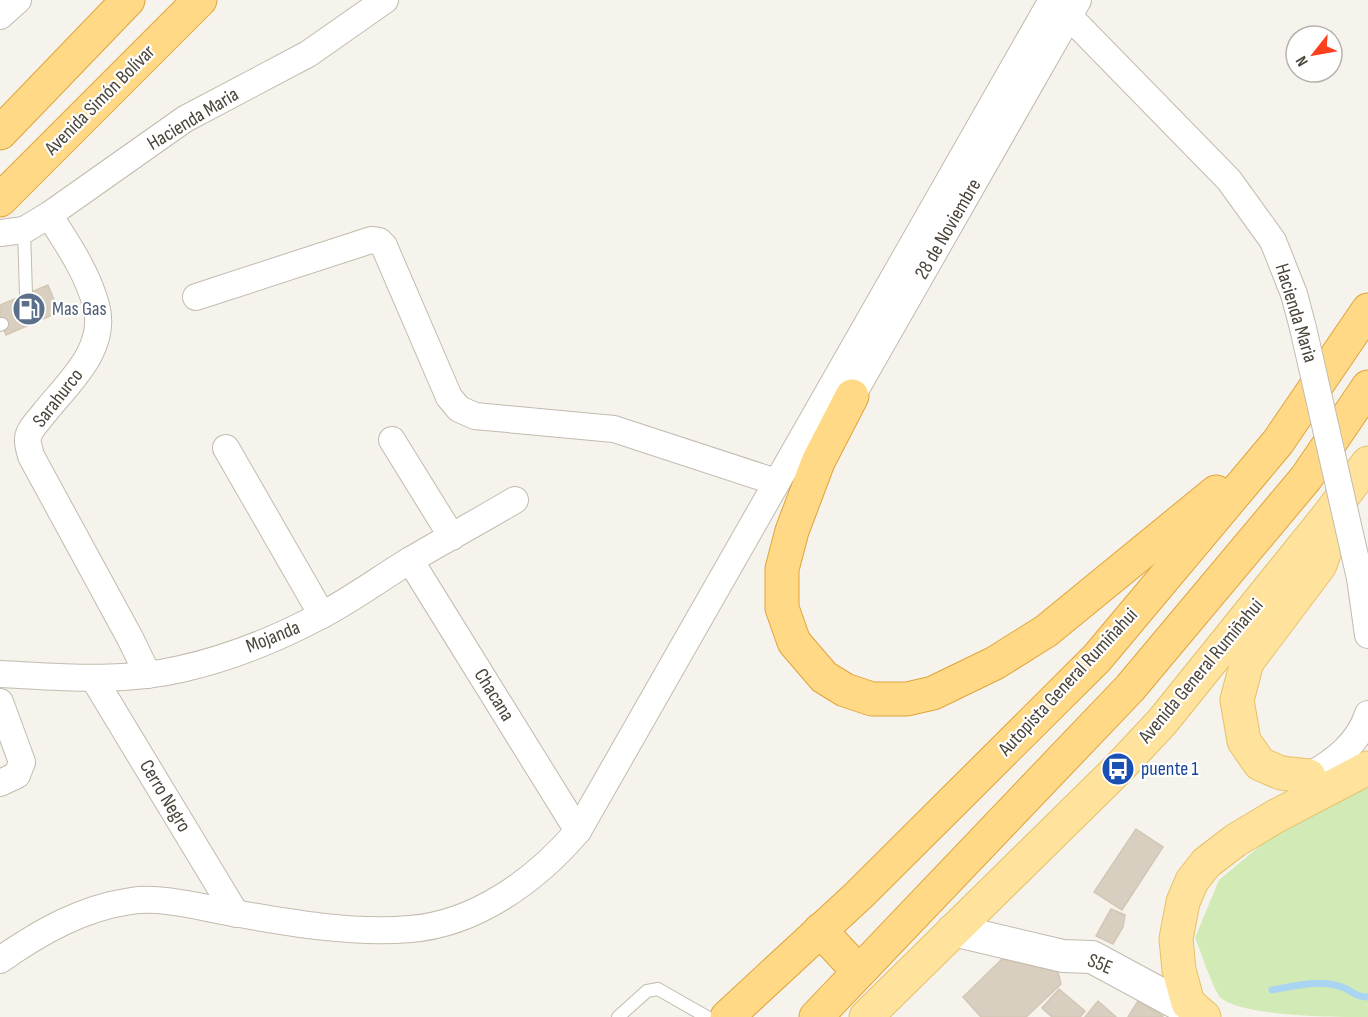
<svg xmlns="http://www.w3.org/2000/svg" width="1368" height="1017" viewBox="0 0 1368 1017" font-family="'Sofia Sans Condensed',sans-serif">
<rect width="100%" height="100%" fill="#f6f3ec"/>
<!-- green -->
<path fill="#d2eab5" d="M1368 787V1017C1336 1017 1244 1017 1221 998 1214 992 1200 949 1195 938L1219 880 1279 830Z"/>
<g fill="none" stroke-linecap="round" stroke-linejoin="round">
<!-- stream -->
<path stroke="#a9d4f2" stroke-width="7" d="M1272 990C1295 986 1319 979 1342 987 1353 991 1355 997 1368 997"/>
</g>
<!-- building -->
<g fill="#d8cfc1" stroke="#d3c7b4" stroke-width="1.5">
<polygon points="48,285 59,312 6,335 0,320 0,305"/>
<polygon points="1136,829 1163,847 1122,910 1094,892"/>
<polygon points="1111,909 1125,915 1123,927 1113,944 1096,936"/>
<polygon points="1002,959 1058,972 1061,984 1026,1017 981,1017 963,997"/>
<polygon points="1059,989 1085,1011 1080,1017 1052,1017 1042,1008"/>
<polygon points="1098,1001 1116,1017 1085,1017"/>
<polygon points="1138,1001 1163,1016 1162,1017 1128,1017"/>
</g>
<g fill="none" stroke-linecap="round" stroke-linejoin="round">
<!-- service casing -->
<g stroke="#c2bbae" stroke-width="14">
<g id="service">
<polyline points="24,230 26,294"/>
<polyline points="0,325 2,324"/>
<polyline points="618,1017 647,991 658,989 707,1017"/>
</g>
</g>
<!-- minor casing -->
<g stroke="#c2bbae" stroke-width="28">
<g id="minor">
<polyline points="1058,5 1229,180 1273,241 1294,294 1303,328"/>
<polyline points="0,16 18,0"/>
<path d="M49 215C67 243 87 272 96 305 108 348 70 381 45 412 40 419 29 429 28 438 27 443 30 451 31 456L130 638 148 675"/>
<polyline points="0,233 24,230 49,215 185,119 308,54 385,0"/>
<polyline points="196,297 371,240 379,241 384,246 449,397 459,409 475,416 614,429 776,482"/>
<polyline points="839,408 852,396 1078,0"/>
<polyline points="392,440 452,537"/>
<polyline points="226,448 322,615"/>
<polyline points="410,560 578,831"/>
<polyline points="1360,578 1368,635"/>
<path d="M0 674C60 677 121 683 181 669 229 658 277 639 320 616 351 600 379 579 409 561 444 540 480 521 515 500"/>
<polyline points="94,679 236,914"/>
<polyline points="0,702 22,762 17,775 0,783"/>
<path d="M1309 776C1335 761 1358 744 1368 714"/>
<path d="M0 960C40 932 82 908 131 901 161 896 204 908 234 913 290 923 353 934 410 929 476 924 536 880 578 831L1052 0"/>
</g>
</g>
<!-- tertiary casing -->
<g stroke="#c2bbae" stroke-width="34">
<polyline id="tertiary" points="953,930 1063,956 1092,957 1203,1017"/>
</g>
<!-- primary casing -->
<g stroke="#e6c16a" stroke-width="35">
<g id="primary">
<polyline points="1309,776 1281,773 1260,764 1244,741 1237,700 1247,662 1320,565 1328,542 1328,516"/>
<polyline points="866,1017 1118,769 1162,722 1328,516 1368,463"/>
<polyline points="1204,1017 1188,1003 1179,970 1176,939 1183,902 1192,881 1206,863 1236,840 1276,816 1368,768"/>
</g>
</g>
<!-- trunk casing -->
<g stroke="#e0a43c" stroke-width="35">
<g id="trunk">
<polyline points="0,133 128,0"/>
<polyline points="0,200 200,0"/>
<polyline points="852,396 818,462 792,531 782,569 782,608 794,642 824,677 845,690 872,699 907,699 933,693 995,663 1046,631 1216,492"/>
<polyline points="820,930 859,972"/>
<polyline points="727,1017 859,895 1097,658 1278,442 1368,310"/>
<polyline points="816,1017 1130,688 1306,478 1368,387"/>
</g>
</g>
<!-- service -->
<use href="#service" stroke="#fff" stroke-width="12"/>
<!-- minor -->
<use href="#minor" stroke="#fff" stroke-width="26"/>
<!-- tertiary -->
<use href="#tertiary" stroke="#fff" stroke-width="32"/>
<!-- primary -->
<use href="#primary" stroke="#ffe39c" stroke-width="33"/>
<!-- trunk -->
<use href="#trunk" stroke="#ffd985" stroke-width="33"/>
<!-- minor-bridge casing -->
<g stroke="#c2bbae" stroke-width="28" stroke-linecap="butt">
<polyline id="minor-bridge" points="1303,328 1360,578"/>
</g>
<!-- minor-bridge -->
<use href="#minor-bridge" stroke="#fff" stroke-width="26"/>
</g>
<!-- icons -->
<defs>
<g id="fuel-disc" transform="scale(1.725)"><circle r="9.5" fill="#5c6f8a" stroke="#fff"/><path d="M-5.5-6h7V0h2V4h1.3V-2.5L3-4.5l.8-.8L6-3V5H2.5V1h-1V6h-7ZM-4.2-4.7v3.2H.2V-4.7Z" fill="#fff"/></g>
<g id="bus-disc" transform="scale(1.725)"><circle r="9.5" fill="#1a4fb4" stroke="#fff"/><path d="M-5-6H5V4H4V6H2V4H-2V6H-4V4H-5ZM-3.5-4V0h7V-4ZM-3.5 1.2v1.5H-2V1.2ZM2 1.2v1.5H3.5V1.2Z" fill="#fff"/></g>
</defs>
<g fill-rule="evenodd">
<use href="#fuel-disc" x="29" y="309"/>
<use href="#bus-disc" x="1118" y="769"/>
</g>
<g text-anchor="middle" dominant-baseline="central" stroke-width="4.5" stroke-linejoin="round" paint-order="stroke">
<!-- street labels -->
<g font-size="20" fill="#4b4439" stroke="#fff">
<text transform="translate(100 100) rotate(-45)">Avenida Simón Bolívar</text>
<text transform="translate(193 119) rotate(-31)">Hacienda Maria</text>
<text transform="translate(948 229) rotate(-60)">28 de Noviembre</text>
<text transform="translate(1296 313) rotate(73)">Hacienda Maria</text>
<text transform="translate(58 398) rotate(-52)">Sarahurco</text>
<text transform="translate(273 637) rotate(-22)">Mojanda</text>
<text transform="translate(1201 671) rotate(-50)">Avenida General Rumiñahui</text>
<text transform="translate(1068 682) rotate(-47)">Autopista General Rumiñahui</text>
<text transform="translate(494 695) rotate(58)">Chacana</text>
<text transform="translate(165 796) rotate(59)">Cerro Negro</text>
<text transform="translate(1100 964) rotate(22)">S5E</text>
</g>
<!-- service labels -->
<g font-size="20" fill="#4e5e75" stroke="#fff" text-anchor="start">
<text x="52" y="309">Mas Gas</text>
</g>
<!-- transit labels -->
<g font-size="20" fill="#164399" stroke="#fff" text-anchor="start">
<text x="1141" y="769">puente 1</text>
</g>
</g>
<!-- north arrow -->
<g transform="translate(1314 54) rotate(239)"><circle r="28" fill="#ffffff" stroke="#b7b4b0" stroke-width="1.5"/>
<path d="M0-4.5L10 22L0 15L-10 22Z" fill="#fc3f1d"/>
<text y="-9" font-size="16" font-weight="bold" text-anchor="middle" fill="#4b4439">N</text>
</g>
</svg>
